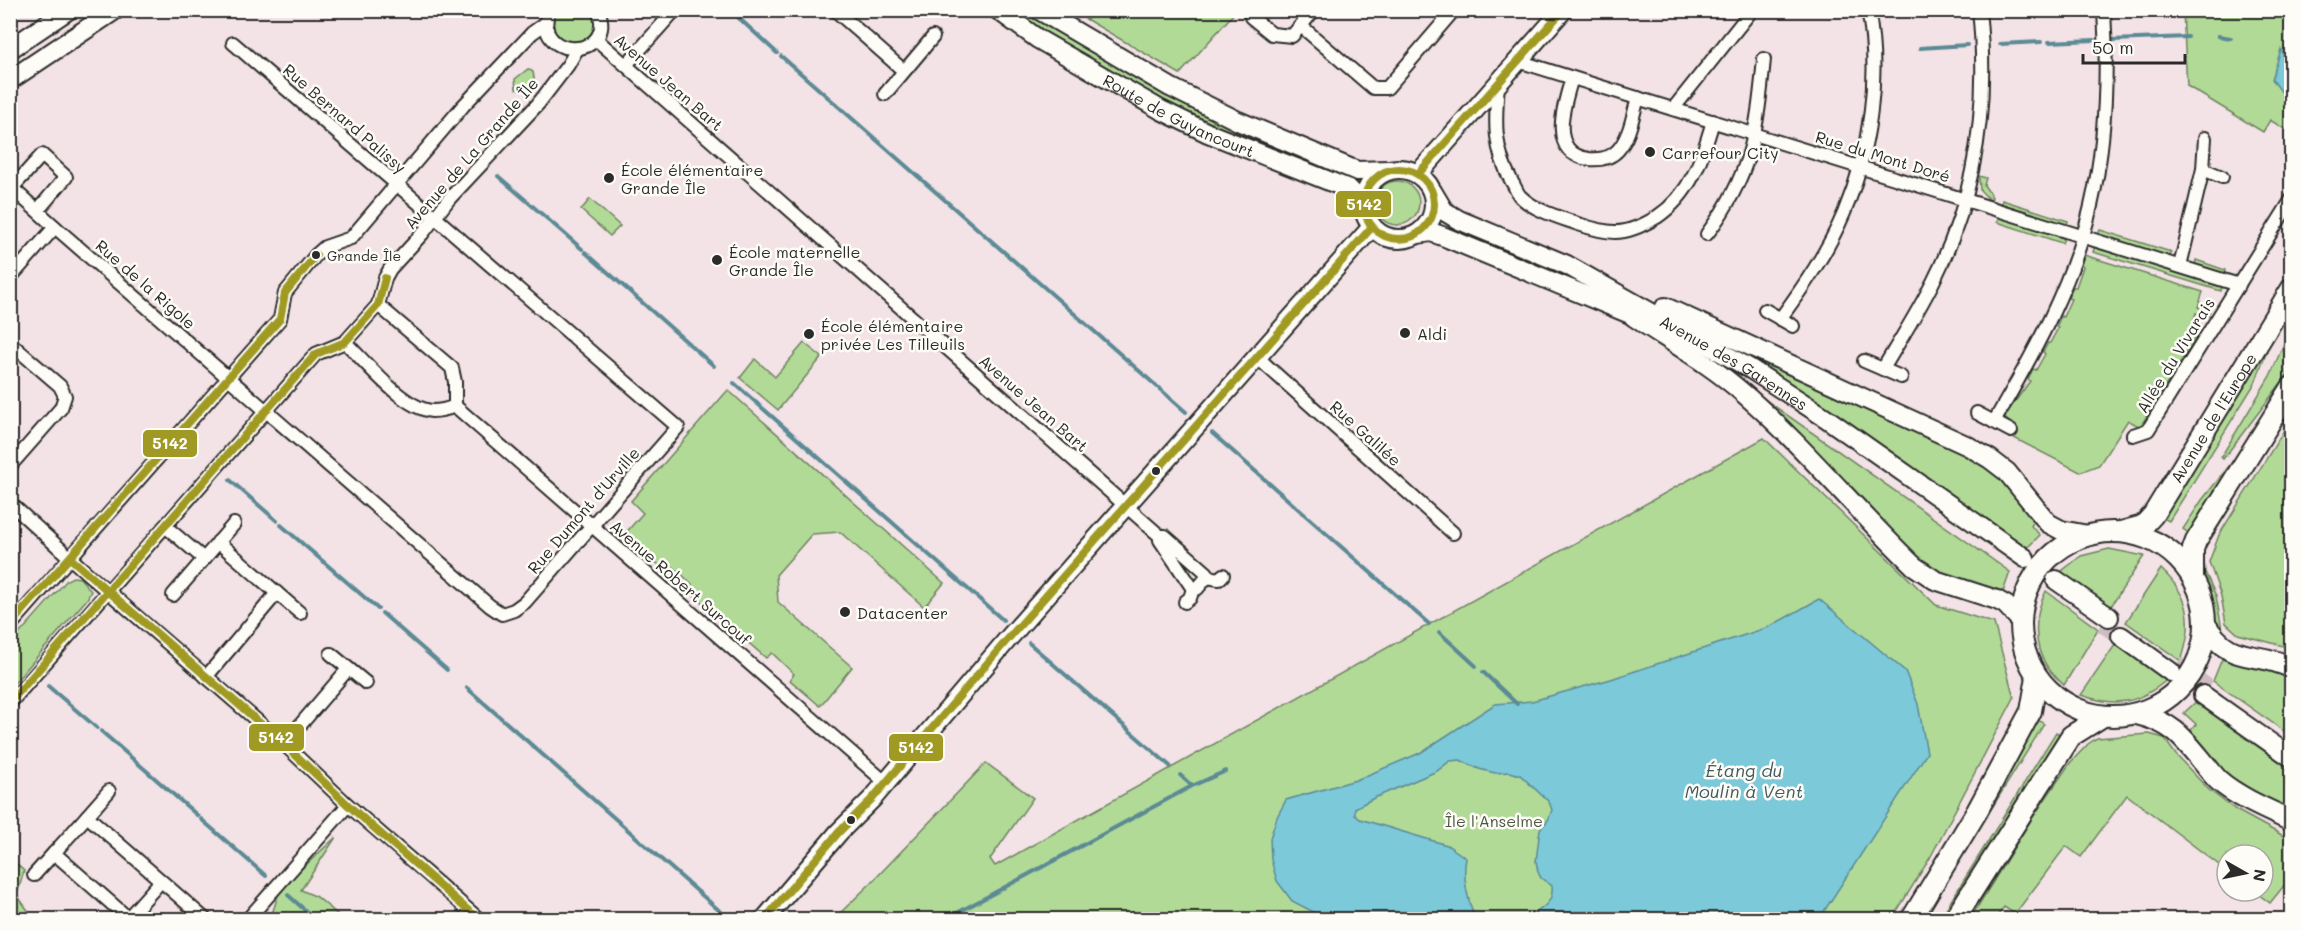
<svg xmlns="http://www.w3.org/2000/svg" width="2302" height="930" viewBox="0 0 2302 930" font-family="Mali,sans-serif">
<rect width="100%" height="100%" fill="#f3e2e6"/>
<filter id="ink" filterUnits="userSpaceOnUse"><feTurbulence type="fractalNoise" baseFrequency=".0167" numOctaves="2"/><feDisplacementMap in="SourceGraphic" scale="12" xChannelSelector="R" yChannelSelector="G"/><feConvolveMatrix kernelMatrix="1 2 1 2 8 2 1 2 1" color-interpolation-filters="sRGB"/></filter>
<g filter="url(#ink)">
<!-- green -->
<g fill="#b2da97" stroke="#6e8261" stroke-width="1.5">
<path d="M557 11H591C609 54 536 48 557 11Z"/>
<path d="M1010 11H1028L1046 23 1329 168 1328 172C1217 131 1106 81 1010 11Z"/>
<polygon points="1072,11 1236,11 1180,74"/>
<polygon points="2183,11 2291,11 2291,133 2270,120 2263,132 2187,86"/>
<polygon points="528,69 533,72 535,83 529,91 516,89 515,79"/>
<polygon points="1979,176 1986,178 1984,185 1992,197 1991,201 1980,190"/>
<circle cx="1397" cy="203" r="22"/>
<polygon points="590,199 620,226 610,236 581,210"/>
<polygon points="2002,200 2068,221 2067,225 2001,205"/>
<polygon points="1999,217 2064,238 2062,243 1997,222"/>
<polygon points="2100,230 2171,252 2169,257 2098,235"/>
<polygon points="2095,246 2222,286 2221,291 2093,252"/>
<polygon points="2084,255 2203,292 2198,307 2210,311 2208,316 2196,313 2190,331 2197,336 2140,427 2128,420 2099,465 2080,472 2010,436 2014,427 2004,417 2030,381 2028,379 2033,369 2036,370 2045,354 2043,352 2048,343 2050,343 2058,328 2056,327 2061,316 2063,317 2071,299 2068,298 2073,287 2076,287 2083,267 2081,265"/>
<polygon points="2196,260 2225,270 2224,274 2195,265"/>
<polygon points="2291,327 2291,370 2223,459 2221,457 2270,376"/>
<polygon points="1692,331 1980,462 2005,483 2034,521 2031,526 2040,535 2025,550"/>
<polygon points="804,343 822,357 778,410 740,378 755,359 775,377"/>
<polygon points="2267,351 2255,383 2169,521 2161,517 2247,378"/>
<polygon points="1733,377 2010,572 2002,595 1943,577 1923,565"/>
<polygon points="728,390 944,583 924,607 840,532 812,534 776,575 778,602 852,667 820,706 790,680 794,674 772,653 766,658 688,590 692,584 671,565 666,571 624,535 643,513 631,501"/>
<polygon points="2291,396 2291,408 2209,542 2204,544"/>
<polygon points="2291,419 2292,648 2291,648 2238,634 2226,623 2221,596 2209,562 2219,535"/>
<polygon points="1764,438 1936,605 1994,623 2014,698 1930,858 1892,919 833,920 872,882 986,763 1033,798 990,859 995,866"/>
<polygon points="2233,461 2234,464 2190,534 2183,529 2202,500"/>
<polygon points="2109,549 2144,556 2108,611 2058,574 2081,556"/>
<polygon points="2203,549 2205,572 2216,596 2223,635 2213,624 2208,594 2198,570"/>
<path d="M2161 569C2191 597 2194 623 2181 661L2126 622Z"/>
<polygon points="73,577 80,578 91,591 87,599 11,687 11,643 67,580"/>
<path d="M2046 591 2098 629 2064 685C2059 680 2052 674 2048 668 2032 646 2034 614 2046 591Z"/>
<path d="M2117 642 2169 678C2140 703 2117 708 2081 695Z"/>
<polygon points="2222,659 2291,676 2291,736 2213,681"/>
<polygon points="2199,699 2291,764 2291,817 2216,770 2188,734 2196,724 2184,713"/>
<polygon points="2035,718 2044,724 1923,919 1918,920"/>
<polygon points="2056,732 2064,737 2037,769 1943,919 1939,920"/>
<polygon points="2149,734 2164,738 2176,755 2209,790 2236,810 2291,840 2291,877 2270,903 2254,891 2263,891 2263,855 2227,855 2227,871 2127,795 2081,857 2066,846 2015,914 2004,907 1998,915 2004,919 1970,919 2031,820 2070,763 2088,744 2097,738"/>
<polygon points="336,837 301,890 317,897 343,919 265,920 273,911 280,889"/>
<polygon points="11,859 24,871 17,895 34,919 11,919"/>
</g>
<!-- water -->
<g fill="#7bc9da" stroke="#5b8a94" stroke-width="1.5">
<polygon points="2281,49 2291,69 2291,99 2288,101 2272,79"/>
<path d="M1819 599 1905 671 1918 704 1927 753 1819 919H1525C1539 910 1554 905 1552 886L1541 878 1538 872 1536 861 1540 829 1548 820 1552 810 1549 802 1520 775 1510 772 1495 773 1479 769 1460 760 1450 761 1437 771 1374 798 1355 808V815L1360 819 1447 845 1466 858C1462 879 1468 899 1475 919H1477H1327L1292 901 1277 881 1271 860 1270 838 1277 817 1286 800 1356 780 1420 753 1495 704 1532 701 1611 679 1769 627Z"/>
</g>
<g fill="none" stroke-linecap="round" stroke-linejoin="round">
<!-- stream -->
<g stroke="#5b8a94" stroke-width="4">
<polyline points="730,10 777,53"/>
<polyline points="2218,36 2231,38"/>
<polyline points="2112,40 2188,37"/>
<polyline points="2049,42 2095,40"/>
<polyline points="2000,44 2041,42"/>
<polyline points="1920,48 1967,45"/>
<polyline points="781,56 1186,412"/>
<polyline points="498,176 582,249"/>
<polyline points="585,252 714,366"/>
<polyline points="734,383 1003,620"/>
<polyline points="1212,433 1429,624"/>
<polyline points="230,480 277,521"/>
<polyline points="281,525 378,609"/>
<polyline points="382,613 447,670"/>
<polyline points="1439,632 1476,666"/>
<polyline points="1029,643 1170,766"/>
<polyline points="1483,672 1517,704"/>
<polyline points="48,686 97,728"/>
<polyline points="467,688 730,920"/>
<polyline points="101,731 198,816"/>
<polyline points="1180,775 1192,786"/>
<polyline points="201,819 266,876"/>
<polyline points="288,895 316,920"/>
<polyline points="999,913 1000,920"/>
<polyline points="944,920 1192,786 1226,771"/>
</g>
<!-- secondary-tunnel -->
<g stroke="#cbbdc1" stroke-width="18" stroke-dasharray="18 9" stroke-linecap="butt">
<polyline points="2025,558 2056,580"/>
<polyline points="2102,623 2121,636"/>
<polyline points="2176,665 2208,688"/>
</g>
<!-- street casing -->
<g stroke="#2b2b2b" stroke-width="16">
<g id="street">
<polyline points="430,10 454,10"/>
<path d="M549 10C530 62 619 60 598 10"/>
<polyline points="835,10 904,71"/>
<polyline points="1251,17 1272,34 1292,36 1314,10"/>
<polyline points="1301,26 1373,88 1387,88 1454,10"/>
<polyline points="596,39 1160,536 1160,540 1193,589 1197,589 1207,577 1207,573 1165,536 1160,536"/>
<polyline points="1518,61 2239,285"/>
<polyline points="626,65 675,10"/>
<path d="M1572 78C1564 104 1547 154 1589 159 1600 160 1611 158 1618 150 1630 137 1633 114 1638 98"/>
<path d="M1498 84C1495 121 1493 148 1512 182 1515 186 1517 194 1521 197 1534 210 1558 217 1575 223 1587 227 1601 232 1615 232 1630 232 1644 225 1657 217 1691 194 1702 159 1713 121"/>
<polyline points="885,94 933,37"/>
<polyline points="1673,109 1752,10"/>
<polyline points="2203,169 2222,177"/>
<polyline points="38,210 66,177 42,155 12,188 55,227"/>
<path d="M1707 234C1752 174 1757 131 1764 59"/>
<polyline points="2180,266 2203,169 2205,138"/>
<polyline points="10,278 55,227 490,606 502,614 514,610 525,602 678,427 233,43"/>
<polyline points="378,305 452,368 455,382 455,406 885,782"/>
<polyline points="1765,310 1793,326"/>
<path d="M1780 319C1804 286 1828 251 1844 213 1870 151 1881 76 1868 10"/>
<path d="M345 342C366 362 402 408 432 411 441 411 448 409 455 406"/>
<polyline points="10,343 60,386 65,396 61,408 10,466"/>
<polyline points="1258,358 1453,533"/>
<polyline points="1864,361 1901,377"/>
<path d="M1883 369C1900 340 1918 312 1933 282 1976 197 1989 104 1979 10"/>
<polyline points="1977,413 2011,431"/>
<path d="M1994 422C2033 355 2073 283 2091 206 2106 142 2108 76 2104 10"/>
<polyline points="2133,435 2148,430 2292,199"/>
<polyline points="10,503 89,575 284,744 348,805 480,920"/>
<polyline points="165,526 204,559"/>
<polyline points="218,542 300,613"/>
<polyline points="1207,577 1219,579 1223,575"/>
<polyline points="173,595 234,524"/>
<polyline points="1185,602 1190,598 1193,589"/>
<polyline points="10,626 280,319 285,293 316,255 325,247 351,238 463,106 532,33 546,23"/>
<polyline points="331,654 366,683"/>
<polyline points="206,677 277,593"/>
<polyline points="10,703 316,354 345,342 378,305 385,278 390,269 423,233 449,199 538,104 568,65 577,49"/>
<polyline points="284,744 348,669"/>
<polyline points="87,816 109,791"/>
<polyline points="34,875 54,853"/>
<polyline points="161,881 128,918 54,853 87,816 206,920"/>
<polyline points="247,920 348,805"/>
</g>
</g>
<!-- secondary casing -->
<g stroke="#2b2b2b" stroke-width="22">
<g id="secondary">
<path id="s1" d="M998 10 1038 39 1161 110 1208 133 1349 189 1358 198 1363 208"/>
<polyline points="1039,10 1170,87 1238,121 1357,171 1388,170"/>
<polyline points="10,49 68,10"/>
<polyline points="10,80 115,10"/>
<circle cx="1399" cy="204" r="35"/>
<polyline points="1418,174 1563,10"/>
<path id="s2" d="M1432 191 1444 211 1459 220 1567 265 1749 368 1826 418 2025 558"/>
<polyline points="1418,234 1431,232 1445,237 1647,321"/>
<polyline points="1665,307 1968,446 1990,459 2007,472 2048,523 2061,530 2088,535"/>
<path d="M1634 317C1671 342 1710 364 1743 393 1804 446 1856 510 1914 566L1935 580 1997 600 2006 605 2021 621"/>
<polyline points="2056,580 2109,617"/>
<polyline points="2121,636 2171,672"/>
<polyline points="2203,695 2292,758"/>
<polyline points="764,920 839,832 873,798 1007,640 1371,228"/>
</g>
</g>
<!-- primary casing -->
<g stroke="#2b2b2b" stroke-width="24">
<g id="primary">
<circle cx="2113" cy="624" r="92"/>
<path id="s3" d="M2121 532 2143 526 2153 515 2292 288"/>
<polyline points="2193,578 2193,549 2196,541 2292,387"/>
<path d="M2205 624C2231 667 2255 649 2292 668"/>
<path d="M2137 714C2171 722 2182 736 2203 762 2208 768 2213 775 2218 780 2237 797 2268 810 2292 821"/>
<polyline points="1911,920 1976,813 2031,711 2037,677"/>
<polyline points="1954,920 2071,736 2103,716"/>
</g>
</g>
<!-- street -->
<use href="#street" stroke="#fdfcf7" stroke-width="12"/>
<!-- secondary -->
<use href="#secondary" stroke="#fdfcf7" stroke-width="18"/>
<!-- primary -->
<use href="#primary" stroke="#fdfcf7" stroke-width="20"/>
<!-- bus-1 casing -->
<g stroke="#fdfcf7" stroke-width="12">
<g id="bus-1">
<circle cx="1399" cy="204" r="35"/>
<polyline points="1418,174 1563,10"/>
<polyline points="70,558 284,744 348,805 479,920"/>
<polyline points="10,625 280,319 285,293 316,255"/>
<polyline points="10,702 316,354 345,342 378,305 385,278"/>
<polyline points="764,920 839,832 873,798 1007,640 1371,228"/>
</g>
</g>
<!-- bus-1 -->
<use href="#bus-1" stroke="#a09923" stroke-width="8"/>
</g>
</g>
<!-- markers -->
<g fill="#2b2b2b" stroke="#fdfcf7" stroke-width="2">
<circle cx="1650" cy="152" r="6"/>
<circle cx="609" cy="178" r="6"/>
<circle cx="316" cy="255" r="5"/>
<circle cx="717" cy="260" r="6"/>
<circle cx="1405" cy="333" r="6"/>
<circle cx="809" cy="334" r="6"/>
<circle cx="1156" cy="471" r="5"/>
<circle cx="845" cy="612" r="6"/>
<circle cx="851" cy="820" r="5"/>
</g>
<g text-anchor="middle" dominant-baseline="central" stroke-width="5" stroke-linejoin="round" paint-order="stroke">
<!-- bus labels -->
<g font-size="14" fill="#2b2b2b" stroke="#fdfcf7" text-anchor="start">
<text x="327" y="255">Grande Île</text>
</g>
<!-- street labels -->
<g font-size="16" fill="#2b2b2b" stroke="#fdfcf7">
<text transform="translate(669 82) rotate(41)">Avenue Jean Bart</text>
<text stroke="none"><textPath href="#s1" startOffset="210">Route de Guyancourt</textPath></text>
<text transform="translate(345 118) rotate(41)">Rue Bernard Palissy</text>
<text transform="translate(471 153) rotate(-49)">Avenue de La Grande Île</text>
<text transform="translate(1883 156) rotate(17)">Rue du Mont Doré</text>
<text transform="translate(146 284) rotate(41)">Rue de la Rigole</text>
<text transform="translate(2175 355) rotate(-58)">Allée du Vivarais</text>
<text stroke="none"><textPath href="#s2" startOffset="351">Avenue des Garennes</textPath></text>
<text transform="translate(1034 403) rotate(41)">Avenue Jean Bart</text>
<text stroke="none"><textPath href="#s3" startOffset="152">Avenue de l'Europe</textPath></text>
<text transform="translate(1366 433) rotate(42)">Rue Galilée</text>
<text transform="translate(583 510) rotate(-49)">Rue Dumont d'Urville</text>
<text transform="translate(681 582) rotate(41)">Avenue Robert Surcouf</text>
</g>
<!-- poi labels -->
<g font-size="16" fill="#2b2b2b" stroke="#fdfcf7" text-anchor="start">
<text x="1662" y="152">Carrefour City</text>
<text x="621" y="169">École élémentaire<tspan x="621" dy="18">Grande Île</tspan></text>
<text x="729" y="251">École maternelle<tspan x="729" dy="18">Grande Île</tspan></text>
<text x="821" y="325">École élémentaire<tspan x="821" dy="18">privée Les Tilleuils</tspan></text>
<text x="1417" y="333">Aldi</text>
<text x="857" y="612">Datacenter</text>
</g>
<!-- park labels -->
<g font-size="16" fill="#4d5746" stroke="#fdfcf7">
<text x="1494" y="820">Île l'Anselme</text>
</g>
<!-- water labels -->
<g font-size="18" font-style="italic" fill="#435a60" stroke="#fdfcf7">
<text x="1744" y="770">Étang du<tspan x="1744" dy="21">Moulin à Vent</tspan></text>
</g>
</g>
<g stroke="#fdfcf7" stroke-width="2">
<rect x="1335" y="190" width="57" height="28" rx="6" fill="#a09923"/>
<rect x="142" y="429" width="56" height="29" rx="6" fill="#a09923"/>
<rect x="248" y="723" width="57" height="29" rx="6" fill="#a09923"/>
<rect x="888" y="733" width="56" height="29" rx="6" fill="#a09923"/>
</g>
<g font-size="16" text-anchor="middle" font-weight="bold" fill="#fff">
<text x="1364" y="210">5142</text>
<text x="170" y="449">5142</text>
<text x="276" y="743">5142</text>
<text x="916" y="753">5142</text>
</g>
<!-- margin -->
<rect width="2302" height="930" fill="none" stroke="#fdfcf7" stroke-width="36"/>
<rect x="18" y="18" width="2266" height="894" fill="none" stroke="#2b2b2b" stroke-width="2" filter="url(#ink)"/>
<!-- north arrow -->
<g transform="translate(2245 873) rotate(99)"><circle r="28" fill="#fdfcf7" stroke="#a9a8a5" stroke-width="1.5"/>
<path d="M0-4.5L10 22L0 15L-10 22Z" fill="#2b2b2b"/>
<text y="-9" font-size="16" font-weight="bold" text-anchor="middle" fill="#2b2b2b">N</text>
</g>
<!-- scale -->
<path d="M2083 54v9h102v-9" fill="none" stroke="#2b2b2b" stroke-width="3"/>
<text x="2092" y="54" font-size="18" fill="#2b2b2b" stroke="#fdfcf7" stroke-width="4.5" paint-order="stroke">50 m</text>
</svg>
